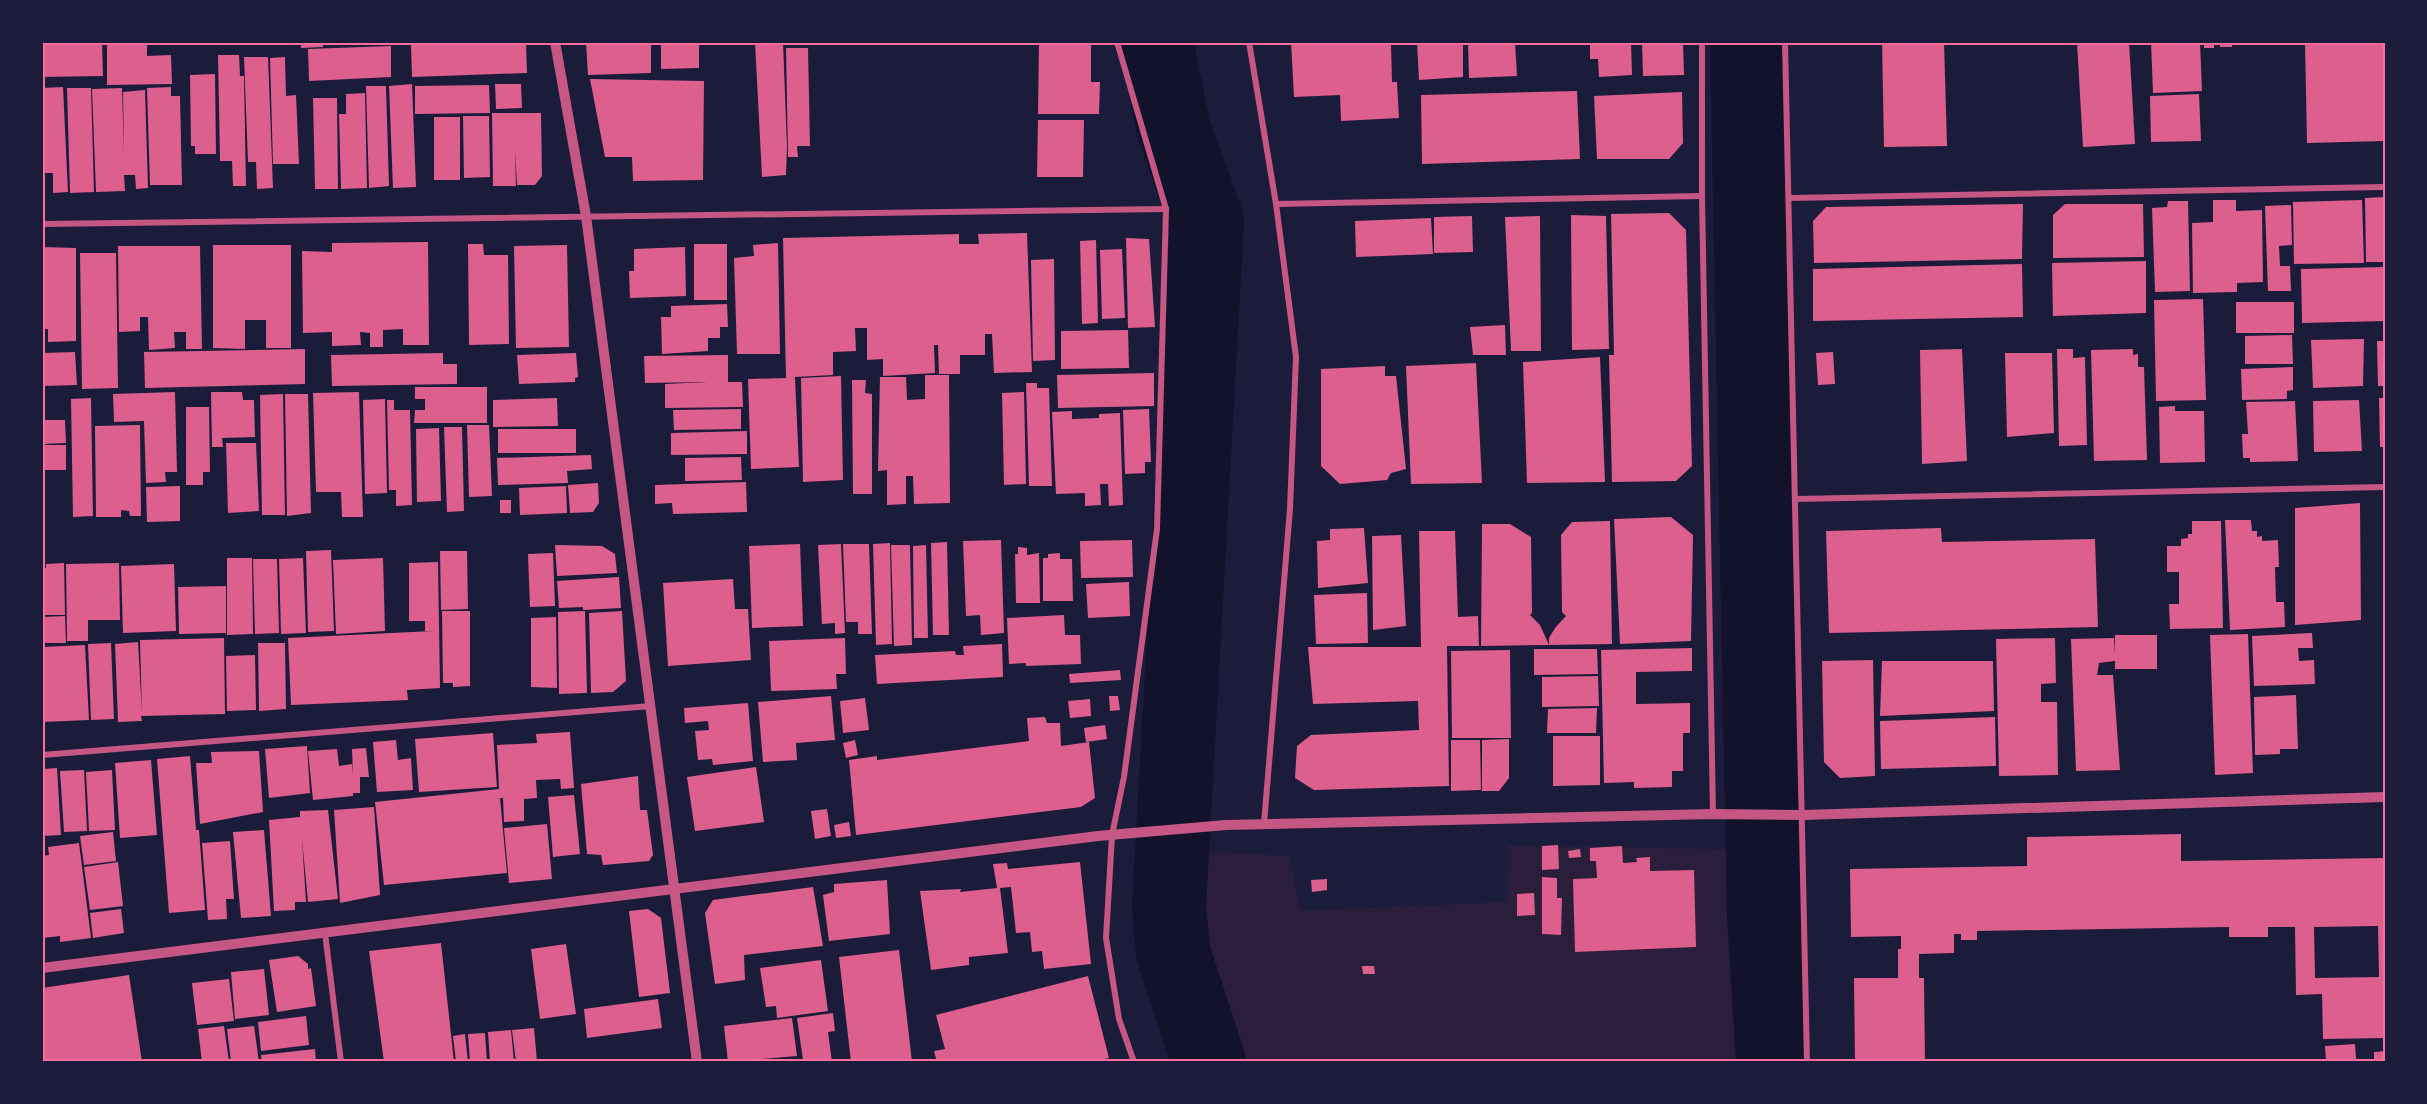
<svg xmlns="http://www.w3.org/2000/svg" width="2427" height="1104" viewBox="0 0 2427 1104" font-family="Karla,sans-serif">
<rect width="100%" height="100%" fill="#1b1b3a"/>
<!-- green -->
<polygon fill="#2a1e3b" points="1508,846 1733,849 1740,1062 1247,1062 1213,961 1195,852 1289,856 1301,911 1507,902"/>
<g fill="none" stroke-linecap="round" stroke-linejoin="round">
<!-- river -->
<g stroke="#12122b" stroke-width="74">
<polyline points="1156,42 1174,130 1207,221 1169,906 1173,952 1209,1062"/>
<polyline points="1747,42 1764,916 1773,1062"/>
</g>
</g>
<!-- building -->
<g fill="#dd5f8e" fill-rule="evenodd">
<polygon points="42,42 102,42 103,76 42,77"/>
<polygon points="147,42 147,56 171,55 172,84 107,85 107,43"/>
<polygon points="301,42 323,42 323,47 301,48"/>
<polygon points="389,42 405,42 405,44 389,45"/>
<polygon points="526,42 527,73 412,77 411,45"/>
<polygon points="586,42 651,42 651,73 588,75"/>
<polygon points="661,42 699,42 699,68 661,69"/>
<polygon points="755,42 783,42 787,147 786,175 762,177"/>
<polygon points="1039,42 1091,42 1091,82 1100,82 1099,114 1038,114"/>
<polygon points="1291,42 1384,42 1384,44 1391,44 1392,82 1397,82 1399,118 1341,121 1340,95 1294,97"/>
<polygon points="1417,42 1463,42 1463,77 1419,80"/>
<polygon points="1468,42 1515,42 1517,76 1469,78"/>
<polygon points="1590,42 1631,42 1632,75 1599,77 1598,59 1590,59"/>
<polygon points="1642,42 1683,42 1684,75 1643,76"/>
<polygon points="1882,42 1944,42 1947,146 1884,147"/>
<polygon points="2077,42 2129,42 2135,144 2083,147"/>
<polygon points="2151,42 2200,42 2202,91 2153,93"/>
<rect x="2204" y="42" width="10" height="6"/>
<rect x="2220" y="42" width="12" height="5"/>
<polygon points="2305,42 2385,42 2385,141 2307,143"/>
<polygon points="391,46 391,77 309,81 308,49"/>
<polygon points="786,48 808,48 810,146 797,146 798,157 788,157"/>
<polygon points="218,55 239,55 240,76 244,76 246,186 233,186 232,161 220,161"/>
<polygon points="244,57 268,57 273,188 257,189 256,162 248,162"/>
<polygon points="285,57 286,96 296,95 299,164 273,164 270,58"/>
<polygon points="215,74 216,154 195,154 195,146 191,146 190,75"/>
<polygon points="590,79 704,81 703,180 633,181 632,157 605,157"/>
<polygon points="412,84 416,187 393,188 389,86"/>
<polygon points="495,84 521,84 522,108 496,109"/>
<polygon points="489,85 490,113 415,114 415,86"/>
<polygon points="366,86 386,86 389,186 369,188"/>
<polygon points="63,87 68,192 53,193 53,173 42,173 42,88"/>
<polygon points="171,87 171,96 180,96 182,185 150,185 147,88"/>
<polygon points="67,88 91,88 94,192 70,193"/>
<polygon points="122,88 124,155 123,92 145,90 148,188 136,189 135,175 124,175 125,191 96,192 92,89"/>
<polygon points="1577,91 1580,159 1422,164 1421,95"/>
<polygon points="1682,92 1683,143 1669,159 1597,159 1594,96"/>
<polygon points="365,93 367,188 341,189 339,114 346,114 346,94"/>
<polygon points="2199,94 2201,141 2151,142 2150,96"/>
<polygon points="313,98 337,98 338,189 315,189"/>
<polygon points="492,113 541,113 542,176 535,185 517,185 515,150 516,186 493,186"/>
<polygon points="463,116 489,116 490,177 464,178"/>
<rect x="434" y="117" width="26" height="63"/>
<polygon points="1038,120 1084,120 1083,177 1037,177"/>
<polygon points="2385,197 2385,262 2366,262 2365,198"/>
<polygon points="2213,200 2236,200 2236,211 2262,210 2263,282 2237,283 2237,292 2193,293 2192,223 2213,222"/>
<polygon points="2362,200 2364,263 2294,264 2293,202"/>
<polygon points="2168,201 2188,201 2190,291 2155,292 2152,208 2167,207"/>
<polygon points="2023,204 2022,259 1814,263 1813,221 1826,207"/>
<polygon points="2065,204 2143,204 2144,257 2053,258 2053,215"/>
<polygon points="2291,205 2292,245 2279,246 2280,266 2290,266 2291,291 2268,291 2265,206"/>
<polygon points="1669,213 1686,230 1692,466 1676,481 1612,482 1609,355 1614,355 1611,214"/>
<polygon points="1571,215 1606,216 1609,349 1572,350"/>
<polygon points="1472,216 1473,252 1434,253 1434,217"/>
<polygon points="1540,216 1541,351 1511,351 1505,217"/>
<polygon points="1431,218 1433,254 1356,257 1355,221"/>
<polygon points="1027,233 1032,372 994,373 992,334 985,334 985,355 960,355 960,374 939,374 938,345 934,345 935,373 883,376 883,359 867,360 867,328 855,328 856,351 833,352 833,375 795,377 799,467 751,469 748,379 786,378 783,238 959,234 959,244 979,244 978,234"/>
<polygon points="1126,238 1149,239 1155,327 1128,328"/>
<polygon points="1096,240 1098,323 1082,324 1080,241"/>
<polygon points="428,242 429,345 403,345 403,329 383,330 383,347 370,347 370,333 360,332 361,345 332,346 332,332 303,333 302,251 332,252 332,243"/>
<polygon points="778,243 780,354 737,354 734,258 754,256 753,245"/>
<polygon points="468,244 483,244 484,255 508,255 509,344 469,345"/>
<rect x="694" y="244" width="33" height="56"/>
<polygon points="213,245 291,245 291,348 266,348 266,320 245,320 245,349 213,348"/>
<polygon points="567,245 569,347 516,348 514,246"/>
<polygon points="118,246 200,246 202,349 186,349 186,332 174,332 175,348 149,350 148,317 140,317 140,331 119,332"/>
<polygon points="42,247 76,248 76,341 48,342 48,329 42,329"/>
<polygon points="685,247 686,296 630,298 629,271 634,271 634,249"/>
<polygon points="1122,249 1125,318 1102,319 1100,250"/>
<polygon points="80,253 116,253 118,388 82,389"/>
<polygon points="1054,259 1055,360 1033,361 1031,260"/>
<polygon points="2146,261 2146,313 2053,316 2052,263"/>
<polygon points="2022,264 2023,317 1813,321 1813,269"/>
<polygon points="2385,267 2385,321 2302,323 2301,269"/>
<polygon points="2203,299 2206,400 2156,401 2154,300"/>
<rect x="2236" y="302" width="58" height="31"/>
<polygon points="727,304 728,327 720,327 720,338 708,338 708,351 662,354 661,317 671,317 671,306"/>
<polygon points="1505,325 1506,355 1473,355 1470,327"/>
<polygon points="1128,330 1129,368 1061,369 1061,331"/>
<polygon points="2292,335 2293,364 2245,364 2245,336"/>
<polygon points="2364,339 2363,386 2313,388 2311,340"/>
<polygon points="2377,341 2385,341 2385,386 2378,386"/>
<polygon points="305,349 305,384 145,388 144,352"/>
<polygon points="1962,349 1967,461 1922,464 1920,350"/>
<polygon points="2057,349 2073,349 2073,358 2085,357 2087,445 2059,446"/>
<polygon points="2133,349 2133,355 2138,354 2138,367 2144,367 2147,460 2094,461 2091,350"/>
<polygon points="75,352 77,385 42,386 42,353"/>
<polygon points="1833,352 1835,384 1818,385 1816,353"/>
<polygon points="443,353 443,364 457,364 457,384 332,386 331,355"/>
<polygon points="576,353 578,377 575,378 575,382 519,384 517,355"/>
<polygon points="2005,353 2052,353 2054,433 2007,437"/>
<polygon points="728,355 728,382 742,382 743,407 665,408 665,384 708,382 645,383 644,356"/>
<polygon points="1600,357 1605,482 1527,483 1523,362"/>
<polygon points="1476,363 1482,483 1411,484 1406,366"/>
<polygon points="1385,366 1385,376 1396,376 1406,469 1391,473 1387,480 1340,484 1321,466 1321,369"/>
<polygon points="2293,367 2293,390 2287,391 2287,399 2242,400 2241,369"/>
<polygon points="1154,373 1154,406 1058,408 1057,375"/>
<polygon points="925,375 949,375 950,503 914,504 913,476 906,476 906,504 887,505 887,470 878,471 880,377 906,377 907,400 925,399"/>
<polygon points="841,376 843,480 803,482 801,378"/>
<polygon points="852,380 866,380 865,393 872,394 872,494 853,494"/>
<polygon points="1026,383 1037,383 1037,388 1049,388 1052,486 1029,486"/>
<polygon points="415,387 487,387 487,423 414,423 415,410 425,410 425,399 415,399"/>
<polygon points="175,392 177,472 165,472 166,482 146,483 144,421 114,422 113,394"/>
<polygon points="211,392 242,392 243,400 254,400 255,437 222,438 223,447 212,447"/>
<polygon points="359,392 363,517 342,517 341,492 316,492 313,393"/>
<polygon points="1024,392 1026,484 1004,485 1002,393"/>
<polygon points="283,394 285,515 262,515 260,395"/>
<polygon points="285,394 308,394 311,513 287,516"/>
<polygon points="91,398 93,516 73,517 71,399"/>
<polygon points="557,398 558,426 493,427 493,400"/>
<polygon points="2379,398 2385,398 2385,447 2380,447"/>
<polygon points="385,399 387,493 365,494 363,400"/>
<polygon points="387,400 394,400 394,410 410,410 412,505 396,506 396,490 389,490"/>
<polygon points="2359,400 2362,451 2314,452 2313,401"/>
<polygon points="2295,401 2298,461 2250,462 2250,458 2243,458 2242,434 2248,434 2246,402"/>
<polygon points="2175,406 2175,411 2204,411 2205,462 2160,463 2159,407"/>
<polygon points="186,407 209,407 210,472 203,472 203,485 186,485"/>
<polygon points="741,409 741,429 674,430 673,410"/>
<polygon points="1149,409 1151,462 1145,462 1145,473 1125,474 1123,410"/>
<polygon points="1072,411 1072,419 1099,418 1099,414 1120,413 1123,505 1109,506 1108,484 1100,484 1101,505 1085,506 1085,493 1056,494 1052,412"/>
<polygon points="42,420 65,420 66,443 42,444"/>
<polygon points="140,425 141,516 130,516 129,511 121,510 121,517 96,517 95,426"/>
<polygon points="467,425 489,425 492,496 469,497"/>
<polygon points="444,427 462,427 464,511 447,512"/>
<polygon points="439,428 441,501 417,502 416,429"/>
<rect x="498" y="429" width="78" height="24"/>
<polygon points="747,431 747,454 671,455 671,433"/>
<polygon points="226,443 256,443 259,511 228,513"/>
<rect x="42" y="445" width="24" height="25"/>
<polygon points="591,455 592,469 567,471 568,483 498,485 497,458"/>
<polygon points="741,457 742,480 685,481 685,458"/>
<polygon points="746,482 747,512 673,514 672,503 655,504 655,485"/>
<polygon points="598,483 599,503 593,512 570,513 568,485"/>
<polygon points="180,486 180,521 147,522 146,487"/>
<polygon points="566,486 567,513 520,515 519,488"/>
<rect x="500" y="500" width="11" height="13"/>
<polygon points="2360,503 2361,620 2295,625 2295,508"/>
<polygon points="1671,517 1693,535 1691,641 1620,644 1614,519"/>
<polygon points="2225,520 2251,520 2252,531 2257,531 2257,537 2262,536 2262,541 2278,540 2279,567 2275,567 2276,602 2284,602 2285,627 2230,630"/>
<polygon points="1610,521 1612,644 1549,645 1549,638 1555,628 1566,616 1562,612 1561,535 1572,522"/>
<polygon points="2192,521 2221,521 2223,628 2170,629 2169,604 2179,604 2179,572 2167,572 2167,546 2181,546 2181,539 2188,538 2188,534 2192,534"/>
<polygon points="1482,524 1510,524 1531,537 1532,613 1530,615 1540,625 1549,645 1481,646"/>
<polygon points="1364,528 1368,583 1318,588 1317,541 1330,540 1330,529"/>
<polygon points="1941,528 1942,542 2095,539 2098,627 1829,633 1826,531"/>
<polygon points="1419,531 1455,531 1458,617 1478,616 1479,646 1447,646 1449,786 1314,790 1295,778 1297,746 1311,735 1419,730 1418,701 1313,704 1308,647 1421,647"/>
<polygon points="1401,535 1406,626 1373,630 1372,536"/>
<polygon points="1001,540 1004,633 981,635 980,615 966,616 963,541"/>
<polygon points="1132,540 1133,577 1081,578 1080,541"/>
<polygon points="947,542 949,635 933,635 931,543"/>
<polygon points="890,543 892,644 876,645 873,544"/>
<polygon points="800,544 803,626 752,628 749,546"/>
<polygon points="841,544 845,633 835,634 835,623 822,624 818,545"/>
<polygon points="843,544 869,544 872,634 858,634 858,622 846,622"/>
<polygon points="555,545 602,546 615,554 617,573 557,576"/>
<polygon points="891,545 910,545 912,645 894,646"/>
<polygon points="926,545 928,638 914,638 913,546"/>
<polygon points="1018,547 1027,548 1027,555 1039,553 1040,603 1016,603 1015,554 1018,554"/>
<polygon points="331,550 334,631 308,632 306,551"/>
<polygon points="440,551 467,551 468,609 441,610"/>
<polygon points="553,553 555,606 530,607 528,554"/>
<polygon points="1060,553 1060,559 1072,559 1073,601 1043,601 1043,558 1048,558 1048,554"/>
<polygon points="227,558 252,558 253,634 227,635"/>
<polygon points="303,558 306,633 281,634 279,559"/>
<polygon points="383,558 385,631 336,634 333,560"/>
<polygon points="253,559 277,559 279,633 255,634"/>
<polygon points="438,562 440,688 407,690 408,700 291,705 288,638 433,631 425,631 425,621 409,621 409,563"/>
<polygon points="64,563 65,615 42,615 42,568 46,568 46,564"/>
<polygon points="119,563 120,620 88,620 88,641 67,641 66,564"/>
<polygon points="174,564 176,631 123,633 121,566"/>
<polygon points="619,577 621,608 583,610 583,607 559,608 557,581"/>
<polygon points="733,579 735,609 748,609 751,660 668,666 663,583"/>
<polygon points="1129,582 1130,616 1088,618 1086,584"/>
<polygon points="226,586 226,633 179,634 178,587"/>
<polygon points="1367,593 1368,643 1316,644 1314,595"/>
<polygon points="442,611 470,611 470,686 453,687 453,683 443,683"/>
<polygon points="585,611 587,693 559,694 558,612"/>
<polygon points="622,611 626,681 613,692 591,693 589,613"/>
<polygon points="1064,615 1065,635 1080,635 1081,664 1026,666 1026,663 1009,664 1007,618"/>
<polygon points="65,616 66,643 42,643 42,617"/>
<polygon points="556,617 557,688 531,687 531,618"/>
<polygon points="2312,633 2313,648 2298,648 2299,661 2314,660 2315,684 2254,686 2252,636"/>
<polygon points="2248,634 2253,773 2215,775 2210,635"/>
<polygon points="2115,635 2157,635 2157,669 2115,669 2115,661 2099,663 2097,675 2113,675 2120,770 2076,771 2071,639 2114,638 2115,655"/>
<polygon points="224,638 225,714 141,716 142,721 118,722 115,644 138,642 142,713 140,640"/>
<polygon points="845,638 846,674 836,674 837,689 771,691 769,641"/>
<polygon points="2055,638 2056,683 2041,684 2041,702 2057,702 2058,775 1999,776 1996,639"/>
<polygon points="111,643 114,719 91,720 88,644"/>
<polygon points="258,643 285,643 286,709 259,711"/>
<polygon points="1002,644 1003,677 877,684 875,655 955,651 956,655 964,655 963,646"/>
<polygon points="85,645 89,720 42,722 42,647"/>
<polygon points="1692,648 1692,671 1636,672 1636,704 1690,703 1690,733 1683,733 1683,771 1672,771 1672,787 1634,788 1634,782 1604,783 1601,650"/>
<polygon points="1534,649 1597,649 1598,674 1534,675"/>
<polygon points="1510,650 1511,738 1452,738 1451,651"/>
<polygon points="255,655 256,710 227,711 226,656"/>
<polygon points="1873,660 1875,776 1840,778 1824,762 1822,661"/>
<polygon points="1882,661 1993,661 1994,711 1880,716"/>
<polygon points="1120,670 1121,680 1070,683 1069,674"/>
<polygon points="1598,676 1599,706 1542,707 1542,677"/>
<polygon points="2296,695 2298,749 2280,749 2280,754 2255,755 2254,697"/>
<polygon points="831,696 835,740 796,743 797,760 763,762 758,702"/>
<polygon points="1109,696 1118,696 1120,710 1110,711"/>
<polygon points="865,698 869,730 843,733 840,701"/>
<polygon points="1090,699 1091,716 1070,718 1068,701"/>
<polygon points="748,703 753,761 713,765 712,759 698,760 695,731 709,730 708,721 685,723 684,708"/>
<polygon points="1597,708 1596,733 1547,733 1548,709"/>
<polygon points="1045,717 1047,723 1060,723 1061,746 1089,742 1095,798 1081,807 856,835 849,760 877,756 877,760 1029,741 1027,718"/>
<polygon points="1995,717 1996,766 1881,769 1880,721"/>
<polygon points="1105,725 1107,739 1086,742 1084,728"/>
<polygon points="570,732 574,788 561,789 560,779 536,780 537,798 524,799 524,821 504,822 503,798 500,798 507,873 384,885 375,802 499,789 497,745 537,743 536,734"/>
<polygon points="493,733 497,787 419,792 415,739"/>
<polygon points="1553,736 1600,736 1600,785 1553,786"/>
<polygon points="1509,739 1509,778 1499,791 1482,791 1482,740"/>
<polygon points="396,740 398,760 411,758 413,790 377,792 373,742"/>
<polygon points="855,740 858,755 846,758 843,743"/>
<polygon points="1451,740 1480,740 1481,790 1451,791"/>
<polygon points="307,746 310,793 269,798 265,749"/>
<polygon points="366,748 369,777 360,777 360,793 353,793 353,796 313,800 308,751 337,749 339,766 352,764 353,777 352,749"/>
<polygon points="259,751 263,812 200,824 196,763 212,763 211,752"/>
<polygon points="190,756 196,830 199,830 205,910 169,913 157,759"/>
<polygon points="151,760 157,835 120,838 115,763"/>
<polygon points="756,767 764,822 695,831 687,777"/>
<polygon points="57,768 61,835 42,836 42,769"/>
<polygon points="84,770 87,831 64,832 60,771"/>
<polygon points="112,770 115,830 89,831 86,772"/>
<polygon points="638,776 640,810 647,810 653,855 649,861 603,865 601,855 587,854 581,784"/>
<polygon points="574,795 580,854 553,857 548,797"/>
<polygon points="374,807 380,895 340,903 334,810"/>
<polygon points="827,809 831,836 815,839 811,811"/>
<polygon points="328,810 338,899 308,902 302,839 306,902 295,902 295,910 274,911 269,820 300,817 300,811"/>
<polygon points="849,822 851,836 836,838 834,825"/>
<polygon points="547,824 552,879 509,883 504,828"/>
<polygon points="264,830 271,916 241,918 233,832"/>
<polygon points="113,832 116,861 84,865 80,836"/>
<path d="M2181 834V861L2385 858V1038L2323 1039 2322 994 2296 995 2295 927H2268V937H2229V927L1977 931V940H1961V934H1954V953L1919 954V978H1924L1925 1062H1855L1854 978H1898V949H1901V936L1851 937 1850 869 2027 866V837ZM2378 926 2379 977 2315 978 2314 927Z"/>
<polygon points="230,841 234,899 226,899 227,919 208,920 202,843"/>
<polygon points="79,843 91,938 60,942 60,936 42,938 42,856 49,855 48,847"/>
<polygon points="1558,845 1559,869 1542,870 1542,846"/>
<polygon points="1622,846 1623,863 1637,862 1636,858 1650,857 1650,871 1694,870 1696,947 1575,952 1573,879 1597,878 1596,861 1590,861 1590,848"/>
<polygon points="1580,849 1581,857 1569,858 1568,851"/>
<polygon points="118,862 123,906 90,910 84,867"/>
<polygon points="1080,862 1091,964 1044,969 1042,951 1032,952 1030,932 1016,933 1011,887 1000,888 1008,953 969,957 969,965 931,970 920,891 961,889 960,892 997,888 993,864 1007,863 1008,869"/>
<polygon points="1542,877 1557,878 1557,898 1562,898 1561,935 1542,934"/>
<polygon points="1327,879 1327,890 1312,892 1311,880"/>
<polygon points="887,880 890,934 829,941 823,895 834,892 834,884"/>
<polygon points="813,887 823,946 744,955 745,980 715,984 705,913 713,900"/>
<polygon points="1534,893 1535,915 1517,916 1517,894"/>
<polygon points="121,909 124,933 93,938 90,913"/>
<polygon points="648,909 661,918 670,993 639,997 629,911"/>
<polygon points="441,943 454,1062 384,1062 369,951"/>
<polygon points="566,944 576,1014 540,1019 531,949"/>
<polygon points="899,950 912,1062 851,1062 839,957"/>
<polygon points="298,956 308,964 308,969 311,968 316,1006 277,1012 269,960"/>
<polygon points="821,960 828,1011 777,1018 776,1006 766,1007 760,968"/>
<polygon points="1362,966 1374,966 1375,974 1363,974"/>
<polygon points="264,969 269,1015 235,1019 231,972"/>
<polygon points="129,975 142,1062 42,1062 42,988"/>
<polygon points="1088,976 1109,1058 1093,1062 937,1062 934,1051 945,1049 936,1015"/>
<polygon points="229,979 234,1021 197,1025 192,983"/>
<polygon points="658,999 662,1028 587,1038 584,1009"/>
<polygon points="833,1013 835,1031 828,1032 832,1062 797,1062 803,1060 797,1018"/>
<polygon points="306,1016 309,1045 261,1051 258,1022"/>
<polygon points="792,1018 797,1056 728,1062 724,1026"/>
<polygon points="224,1026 229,1062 202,1062 198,1029"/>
<polygon points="254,1026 259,1062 231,1062 227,1029"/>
<polygon points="534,1028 537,1062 516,1062 512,1030"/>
<polygon points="511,1030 514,1062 490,1062 488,1032"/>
<polygon points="485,1033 487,1062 470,1062 468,1034"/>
<polygon points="465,1034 468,1062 456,1062 453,1036"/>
<polygon points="2355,1044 2356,1059 2326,1061 2325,1046"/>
<polygon points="315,1049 316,1062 262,1062 261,1055"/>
<polygon points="2385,1051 2385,1062 2374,1062 2374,1052"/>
</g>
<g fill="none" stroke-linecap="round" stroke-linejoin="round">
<!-- minor -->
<g stroke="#c65784" stroke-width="6">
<polyline points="1117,42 1166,209 1157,529 1124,777 1112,835 1106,938 1119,1019 1134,1062"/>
<polyline points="1249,42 1276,204 1296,357 1290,509 1264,824"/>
<polyline points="1702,42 1702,196 1713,814"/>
<polyline points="1785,42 1807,1062"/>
<polyline points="1789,198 2385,187"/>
<polyline points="1276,204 1702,196"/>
<polyline points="42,224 1166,209"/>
<polyline points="1795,499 2385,487"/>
<polyline points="42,755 651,706"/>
<polyline points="325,933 341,1062"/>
</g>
<!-- tertiary -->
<g stroke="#c65784" stroke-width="10">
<polyline points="555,42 586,216 697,1062"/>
<polyline points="42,968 1098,836 1226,825 1713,814 1803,815 2385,797"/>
</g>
</g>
<!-- border -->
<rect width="2427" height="1104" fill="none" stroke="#1b1b3a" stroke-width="87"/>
<rect x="44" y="44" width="2340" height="1016" fill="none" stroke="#ff6b9d" stroke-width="2"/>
</svg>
